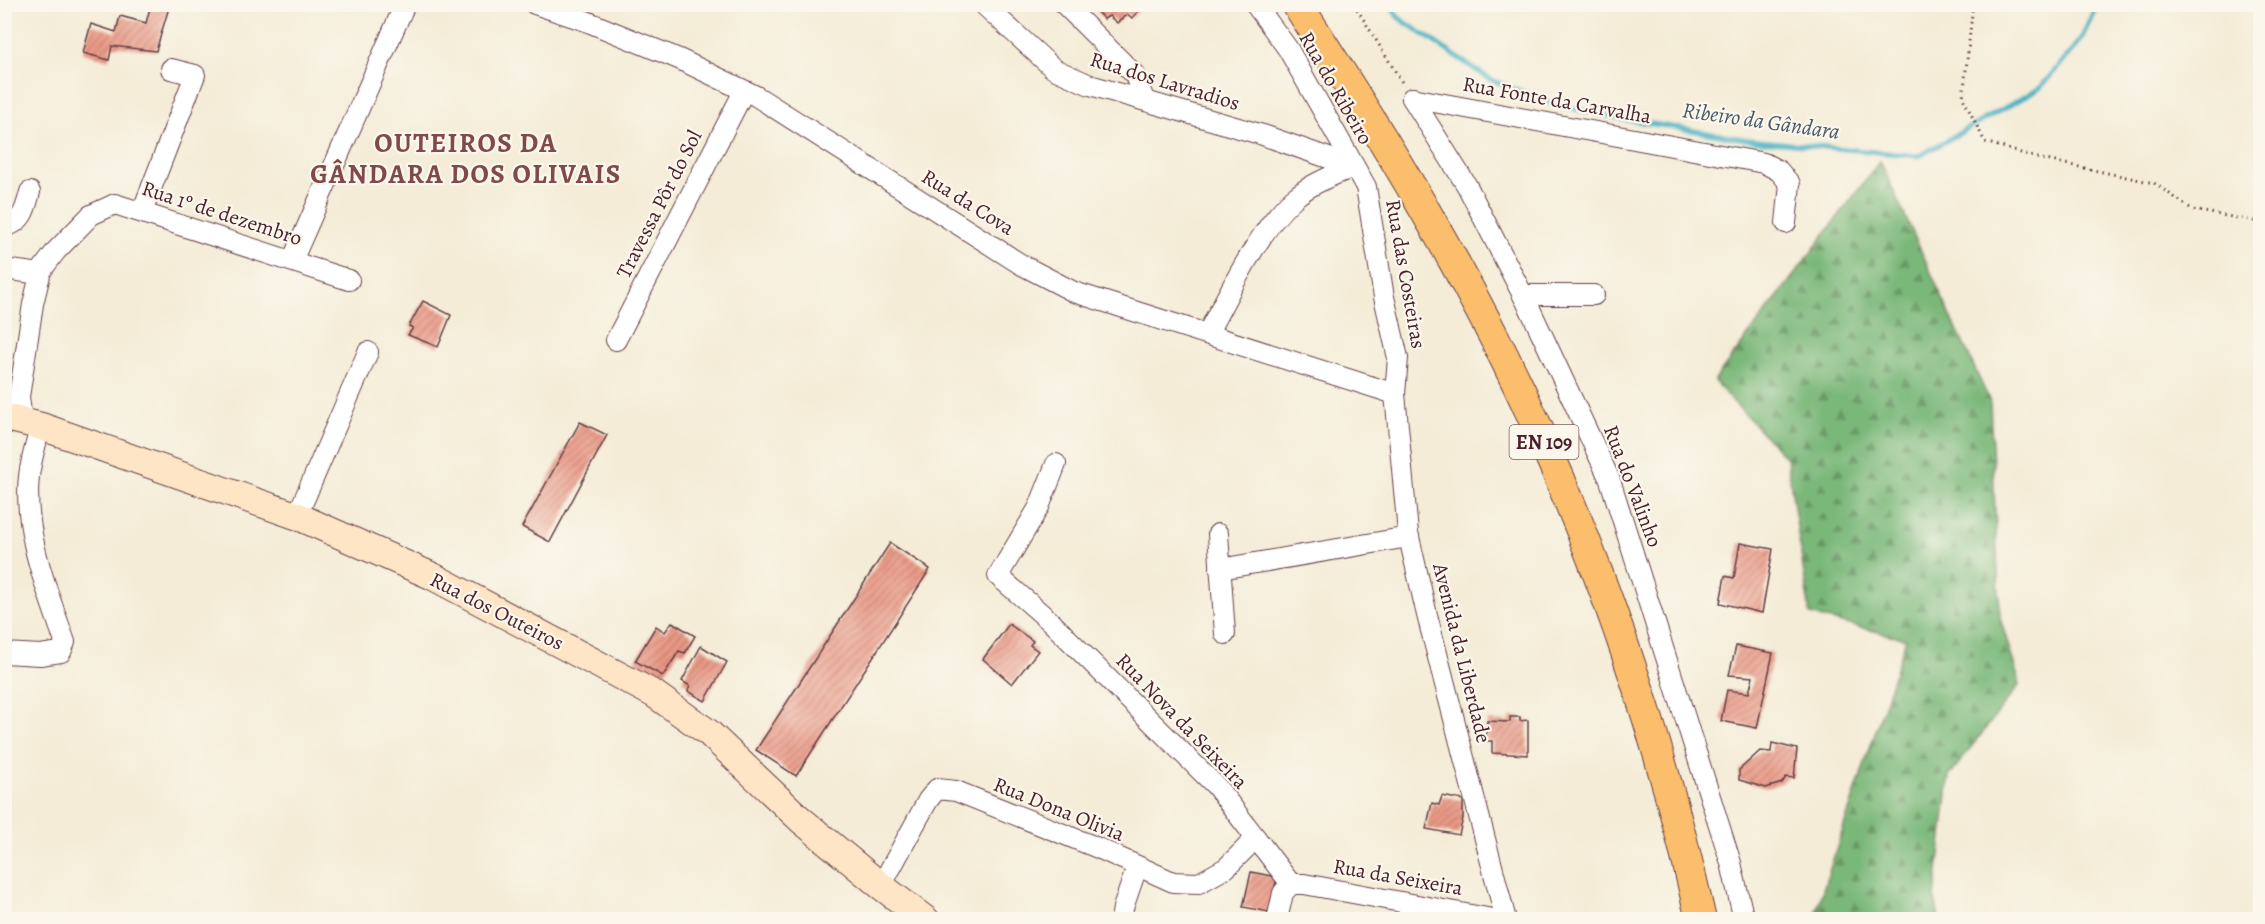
<svg xmlns="http://www.w3.org/2000/svg" width="2265" height="924" viewBox="0 0 2265 924" font-family="Alegreya,serif">
<defs>
<pattern id="forest-firs" width="22" height="20" patternUnits="userSpaceOnUse" patternTransform="scale(1.5)"><rect width="22" height="20" fill="#7ab879"/><path d="M5 1l3.5 6h-7zM16 11l3.5 6h-7z" fill="#669563"/></pattern>
<pattern id="building-hatch" width="6" height="6" patternUnits="userSpaceOnUse" patternTransform="scale(1.5)"><rect width="6" height="6" fill="#ea9885"/><path d="M-1 1l2-2M0 6l6-6M5 7l2-2" fill="none" stroke="#c07b6d"/></pattern>
</defs>
<rect width="100%" height="100%" fill="#fbf7ec"/>
<filter id="ink" filterUnits="userSpaceOnUse"><feTurbulence type="fractalNoise" baseFrequency=".0167" numOctaves="2"/><feDisplacementMap in="SourceGraphic" scale="12" xChannelSelector="R" yChannelSelector="G"/><feConvolveMatrix kernelMatrix="1 2 1 2 8 2 1 2 1" color-interpolation-filters="sRGB"/></filter>
<filter id="wash" filterUnits="userSpaceOnUse"><feTurbulence type="fractalNoise" baseFrequency=".008" numOctaves="4" result="noise"/><feDisplacementMap in="SourceGraphic" scale="24" xChannelSelector="R" yChannelSelector="G"/><feGaussianBlur stdDeviation="1.35" result="paint"/><feColorMatrix in="noise" values="0 0 0 0 0 0 0 0 0 0 0 0 0 0 0 0 0 1.4 0 .05"/><feComposite in="paint" operator="in"/></filter>
<g filter="url(#wash)">
<rect width="100%" height="100%" fill="#f4ecd7"/>
<!-- forest -->
<polygon fill="url(#forest-firs)" stroke="#626c52" stroke-width="1.5" points="1880,161 1990,402 2000,618 2020,684 1949,776 1935,898 1939,919 1816,919 1814,917 1906,639 1810,615 1787,459 1714,381"/>
<g fill="none" stroke-linecap="round" stroke-linejoin="round">
<!-- stream -->
<polyline stroke="#46b1c4" stroke-width="5" points="1389,4 1399,18 1491,80 1556,105 1623,119 1750,140 1919,156 2040,88 2081,40 2097,4"/>
</g>
<g id="blocks">
<!-- building -->
<g fill="url(#building-hatch)">
<polygon points="151,4 170,4 156,51 112,46 109,60 83,53 91,24 116,32 120,16 146,23"/>
<polygon points="1103,4 1145,4 1132,18 1127,14 1117,23 1109,16 1104,19 1096,11"/>
<polygon points="423,301 451,315 438,347 408,335 413,328 409,326"/>
<polygon points="580,422 607,435 550,542 522,527"/>
<polygon points="890,543 930,569 796,776 756,750"/>
<polygon points="1740,543 1773,549 1762,613 1720,603 1725,576 1734,578"/>
<polygon points="672,622 695,636 685,653 679,651 663,676 635,661 656,626 665,632"/>
<polygon points="1009,624 1033,641 1030,645 1038,651 1012,684 983,659"/>
<polygon points="701,646 727,662 705,701 688,691 690,686 682,681"/>
<polygon points="1736,646 1773,653 1757,728 1721,721 1727,690 1749,693 1753,677 1729,675"/>
<polygon points="1510,717 1520,717 1520,721 1528,720 1528,755 1492,753 1492,741 1486,741 1487,721 1510,722"/>
<polygon points="1772,743 1797,749 1794,778 1786,777 1782,783 1766,788 1739,780 1739,770 1760,751 1771,752"/>
<polygon points="1442,796 1463,800 1463,818 1459,835 1426,829 1432,803 1439,805"/>
<polygon points="1251,872 1277,877 1269,912 1243,907"/>
</g>
</g>
</g>
<g filter="url(#ink)">
<use href="#blocks" fill-opacity="0" stroke="#643e45" stroke-width="1.5"/>
<g fill="none" stroke-linecap="round" stroke-linejoin="round">
<!-- street casing -->
<g stroke="#643e45" stroke-width="22">
<g id="street">
<polyline points="535,4 586,21 679,59 756,96 1022,265 1074,292 1395,394"/>
<polyline points="983,4 1054,69 1090,85 1263,135 1354,167"/>
<polyline points="1064,4 1135,75 1144,100"/>
<polyline points="1255,4 1288,49 1366,187 1384,297 1398,358 1395,394 1408,533 1427,615 1506,920"/>
<polyline points="1412,98 1467,186 1530,309 1610,480 1731,863 1744,920"/>
<polyline points="1412,98 1764,163 1779,171 1790,184 1786,223"/>
<polyline points="142,212 195,75 171,69"/>
<path d="M4 226C23 224 26 207 30 192"/>
<polyline points="292,261 405,4"/>
<polyline points="4,269 40,274"/>
<polyline points="1523,295 1594,295"/>
<path d="M1207 334C1230 292 1258 231 1293 199 1310 184 1333 175 1354 167"/>
<polyline points="616,340 744,91"/>
<polyline points="22,420 19,397 33,304 41,271 56,251 91,215 115,204 349,280"/>
<polyline points="1056,464 1039,507 998,576 1051,622 1216,786 1291,884"/>
<polyline points="297,516 368,352"/>
<polyline points="1218,534 1225,634"/>
<polyline points="1220,569 1409,537"/>
<path d="M4 653 40 655 61 652 65 642C47 590 23 532 29 476 31 459 37 442 40 426"/>
<polyline points="1291,884 1304,884 1498,920"/>
<polyline points="881,886 928,800 937,789 956,791 1098,848 1173,882 1199,883 1226,868 1256,838"/>
<polyline points="1121,920 1123,908 1137,867"/>
<polyline points="1277,920 1283,893 1291,884"/>
</g>
</g>
<!-- secondary casing -->
<g stroke="#643e45" stroke-width="29">
<polyline id="secondary" points="4,417 40,426 297,516 432,576 654,694 709,733 800,819 881,886 926,920"/>
</g>
<!-- primary casing -->
<g stroke="#643e45" stroke-width="32">
<path id="primary" d="M1297 4C1386 141 1472 281 1539 431 1609 587 1664 753 1701 920"/>
</g>
<!-- path -->
<g stroke="#643e45" stroke-width="3" stroke-dasharray="1.5 4.5" stroke-linecap="butt">
<polyline points="1354,4 1403,84"/>
<polyline points="1973,4 1963,98 1985,142 2037,158 2154,183 2193,210 2260,222"/>
</g>
<!-- street -->
<use href="#street" stroke="#fff" stroke-width="20"/>
<!-- secondary -->
<use href="#secondary" stroke="#fde5c5" stroke-width="27"/>
<!-- primary -->
<use href="#primary" stroke="#fabe6d" stroke-width="30"/>
</g>
</g>
<g text-anchor="middle" dominant-baseline="central" stroke-width="4.5" stroke-linejoin="round" paint-order="stroke">
<!-- shield labels -->
<rect fill="#fbf7ec" stroke="#7f6065" stroke-width="1.5" x="1509.5" y="425" width="69" height="34" rx="4.5"/>
<g font-size="20" font-weight="bold" fill="#4a1f2b">
<text x="1544" y="442">EN 109</text>
</g>
<!-- street labels -->
<g font-size="21" fill="#4a1f2b" stroke="#fbf7ec">
<text transform="translate(1165 81) rotate(17)">Rua dos Lavradios</text>
<text transform="translate(1336 88) rotate(60)">Rua do Ribeiro</text>
<text transform="translate(1557 100) rotate(10)">Rua Fonte da Carvalha</text>
<text transform="translate(968 202) rotate(32)">Rua da Cova</text>
<text transform="translate(659 204) rotate(-63)">Travessa Pôr do Sol</text>
<text transform="translate(222 213) rotate(18)">Rua 1º de dezembro</text>
<text transform="translate(1406 274) rotate(80)">Rua das Costeiras</text>
<text transform="translate(1633 486) rotate(69)">Rua do Valinho</text>
<text transform="translate(497 611) rotate(27)">Rua dos Outeiros</text>
<text transform="translate(1462 653) rotate(76)">Avenida da Liberdade</text>
<text transform="translate(1182 721) rotate(46)">Rua Nova da Seixeira</text>
<text transform="translate(1059 809) rotate(22)">Rua Dona Olivia</text>
<text transform="translate(1398 877) rotate(10)">Rua da Seixeira</text>
</g>
<!-- water labels -->
<g font-size="22" font-style="italic" fill="#485968" stroke="#fbf7ec">
<text transform="translate(1761 121) rotate(8)">Ribeiro da Gândara</text>
</g>
<!-- district labels -->
<g font-size="27" font-weight="bold" letter-spacing="1.5" fill="#82494a" stroke="#fbf7ec">
<text x="466" y="143">OUTEIROS DA<tspan x="466" dy="31">GÂNDARA DOS OLIVAIS</tspan></text>
</g>
</g>
<!-- margin -->
<rect width="2265" height="924" fill="none" stroke="#fbf7ec" stroke-width="24"/>
</svg>
